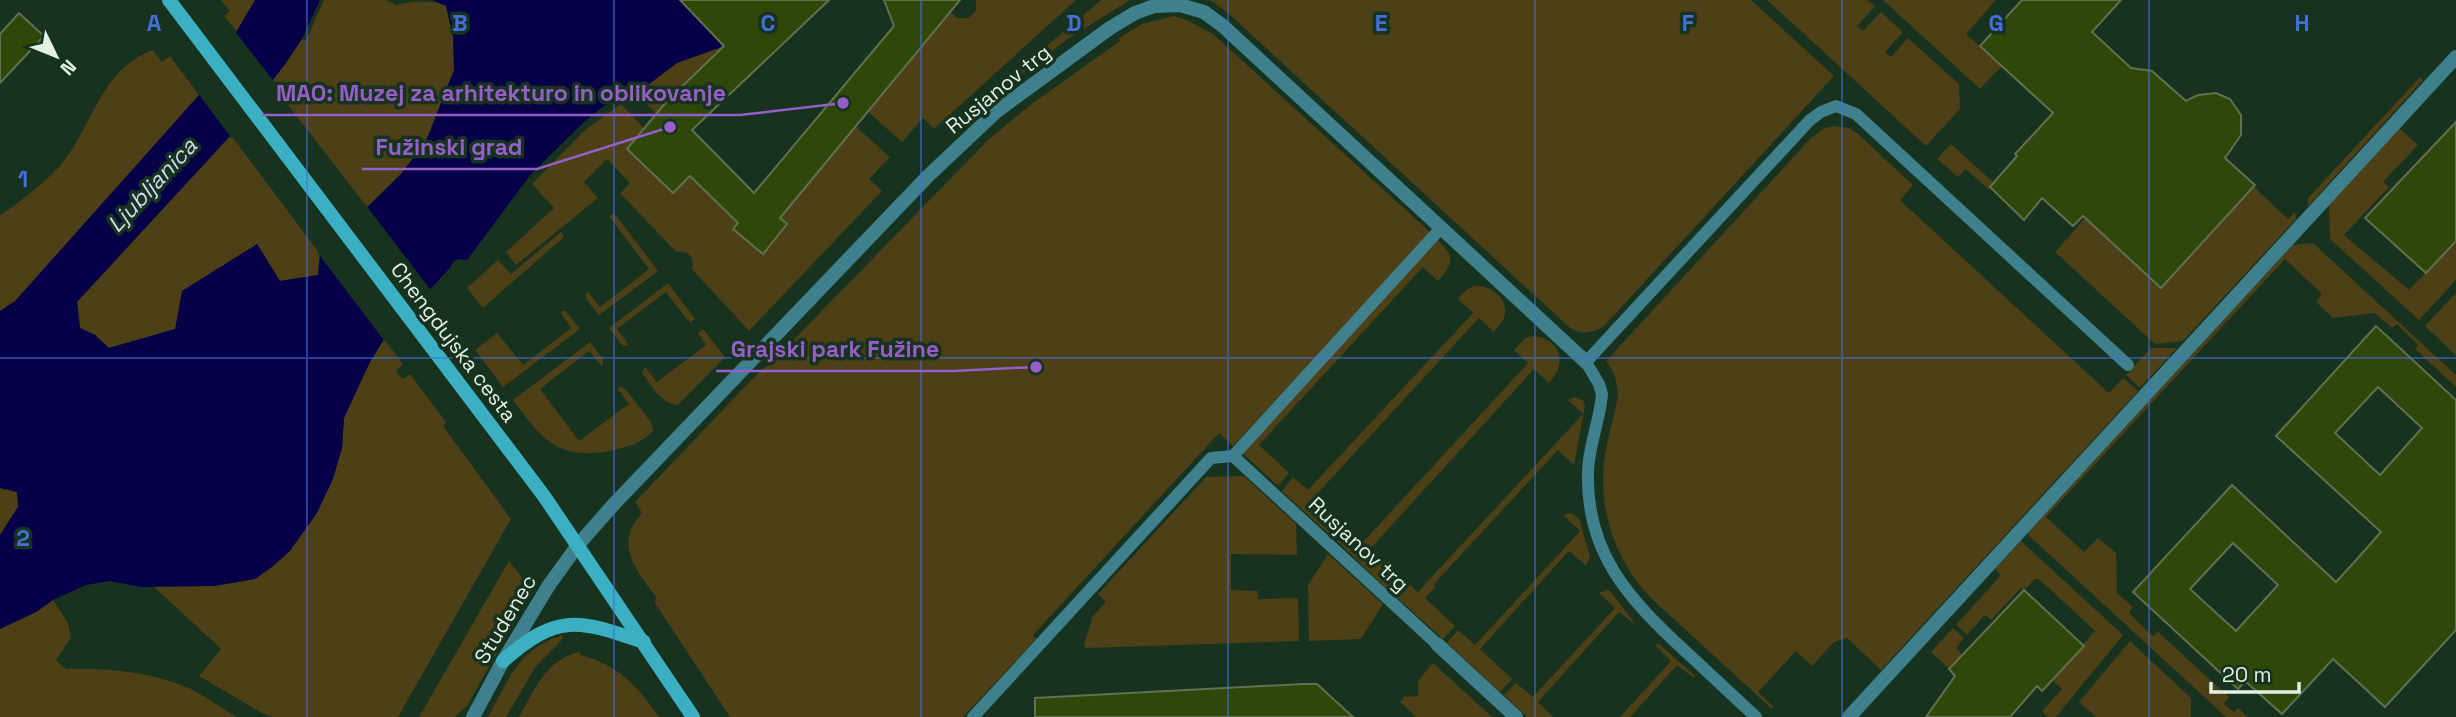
<svg xmlns="http://www.w3.org/2000/svg" width="2456" height="717" viewBox="0 0 2456 717" font-family="'Space Grotesk',sans-serif">
<rect width="100%" height="100%" fill="#17321e"/>
<!-- green -->
<g fill="#4d3f16">
<polygon points="221,0 255,0 237,32 224,16 230,11"/>
<path d="M324 0H386L396 5C415 1 427 0 446 5L453 37 454 70 439 109 426 141 401 174 367 207 271 83 302 39 306 41Z"/>
<polygon points="976,0 1076,0 934,129 923,118 902,142 867,111 950,12 957,18 969,18 976,11"/>
<polygon points="1101,0 1130,0 1068,39 1001,89 1010,77"/>
<path d="M1210 0H1751L1834 76 1604 326C1593 334 1580 335 1569 327L1228 13Z"/>
<polygon points="1767,0 1867,0 1875,6 1857,26 1863,31 1881,12 1903,32 1885,52 1891,57 1908,38 1959,84 1960,109 1926,146"/>
<polygon points="1883,0 1996,0 1966,34 2002,66 1980,89"/>
<path d="M1174 16 1189 21 1213 34 1431 233 1233 446 1219 433 1033 635 1036 639 963 717H730L655 603 656 597C635 569 614 544 642 513L635 502 761 370 770 364 989 139 1033 103 1120 41 1119 38 1142 24Z"/>
<polygon points="724,46 656,114 636,93 677,63"/>
<path d="M153 50 162 62 170 56 199 95 16 302 0 312V216C20 201 41 186 58 168 94 128 98 70 153 50Z"/>
<polygon points="2420,77 2423,80 2308,206 2308,198"/>
<path d="M621 104 644 128 628 149 672 193 690 176 738 223 734 230 763 254 786 224 780 218 855 126 890 157 869 179 882 191 749 331 692 269C695 257 688 250 676 252L620 193 630 183 607 159 584 182 598 198 516 265 506 252 554 208 532 184 585 130Z"/>
<path d="M1833 126 1849 128 1857 133 1913 185 1900 200 2109 393 2123 378 2138 391 1881 670 1847 638 1834 642 1812 666 1796 651 1758 692 1774 707 1771 708 1653 600C1612 558 1595 502 1607 444 1610 428 1615 413 1618 396 1617 382 1615 373 1606 361L1811 138 1824 128Z"/>
<polygon points="2399,128 2418,145 2383,182 2389,187 2344,235 2409,290 2456,242 2456,280 2419,320 2330,239 2329,205"/>
<polygon points="231,135 320,254 318,275 280,281 257,244 175,329 109,348 95,335 80,328 77,302"/>
<polygon points="1951,144 1994,183 1988,189 1966,169 1958,177 1937,159"/>
<polygon points="2254,187 2288,219 2295,212 2296,219 2183,341 2155,344 2055,252 2085,218 2161,288"/>
<polygon points="614,213 658,271 599,315 586,299 587,291 600,307 649,269 609,216"/>
<polygon points="561,232 564,237 483,308 467,288 498,260 511,274"/>
<path d="M1437 239C1454 255 1455 263 1438 281L1423 267 1259 445 1289 473 1278 486 1241 452Z"/>
<polygon points="2313,243 2456,375 2456,387 2415,349 2418,345 2397,324 2392,328 2375,313 2333,318 2316,302 2322,294 2285,259 2046,517 2084,552 2098,538 2116,553 2117,593 2133,607 2129,613 2153,636 2158,632 2229,697 2224,704 2234,712 2238,708 2248,717 2226,717 2027,534 2293,245"/>
<polygon points="668,283 695,319 690,323 666,292 617,329 629,345 623,346 609,328"/>
<path d="M1474 286C1490 284 1511 300 1504 318 1502 323 1497 327 1494 332L1479 318 1315 496 1345 525 1333 538 1282 491 1293 477 1308 490 1473 313 1458 299 1466 290Z"/>
<polygon points="2456,293 2456,356 2425,326"/>
<polygon points="563,311 566,311 580,329 503,387 475,350 497,333 523,365 571,328 560,312"/>
<path d="M703 329 725 357 678 405C660 403 653 387 642 373L645 367 657 382 706 345 698 333Z"/>
<path d="M1533 336C1561 339 1568 363 1549 383L1534 369 1371 548 1401 576 1388 590 1337 541 1349 529 1364 541 1528 363 1514 350 1525 338Z"/>
<polygon points="384,339 403,364 396,371 403,379 410,374 446,422 443,426 511,519 398,717 273,717 262,713 199,676 221,649 153,586 159,586 342,448 344,418 360,379"/>
<path d="M590 342 603 359V365L601 366 589 351 540 389 579 441 629 404 617 388 622 387 627 391 651 422 653 431C641 444 627 447 610 451 557 460 543 440 513 400Z"/>
<polygon points="2151,348 2177,348 2140,388 2126,375"/>
<polygon points="1574,397 1583,400 1585,406 1574,465 1558,450 1434,584 1435,587 1425,598 1455,626 1443,639 1392,593 1404,579 1418,592 1426,583 1583,414 1568,400"/>
<polygon points="1244,476 1296,524 1297,555 1231,554 1231,590 1258,591 1258,599 1298,598 1299,641 1085,648 1084,644 1093,616 1106,602 1098,594 1206,477"/>
<polygon points="0,488 18,492 18,507 0,535"/>
<polygon points="1571,513 1579,518 1590,557 1586,566 1569,551 1480,649 1512,679 1500,692 1447,643 1458,630 1475,645 1580,531 1563,515"/>
<polygon points="2021,541 2123,635 2056,717 2048,717 2042,711 2062,689 2052,680 2095,631 2039,579 2035,579 2024,590 2021,588 1991,620 1985,615 1967,635 1956,625 2001,575 1995,569"/>
<polygon points="1328,554 1383,604 1361,639 1309,641 1308,585"/>
<polygon points="509,561 532,590 467,706 455,717 419,717"/>
<polygon points="1606,590 1610,591 1637,626 1619,612 1538,702 1553,717 1527,717 1504,695 1516,683 1533,697 1615,608 1599,593"/>
<path d="M53 600 68 623 71 638 56 660 66 669C108 668 156 672 195 691 209 699 223 709 237 717H0V629L36 612Z"/>
<polygon points="1953,628 1964,638 1956,648 1963,655 1949,669 1931,652"/>
<path d="M563 635 561 641 536 666 506 717H488C508 680 519 648 563 635Z"/>
<polygon points="2130,641 2191,698 2191,717 2096,717 2079,702"/>
<polygon points="1659,644 1694,675 1694,678 1677,665 1630,717 1620,717 1671,661 1655,645"/>
<path d="M580 652V655C619 665 637 686 659 717H519C534 690 547 658 580 652Z"/>
<polygon points="1433,663 1492,717 1416,717 1400,702 1404,697 1418,696 1418,681"/>
</g>
<!-- water -->
<polygon fill="#060049" points="255,0 320,0 302,39 286,63 231,135 77,302 80,328 95,335 109,348 175,329 182,291 257,244 280,281 318,275 320,254 401,174 426,141 454,70 453,37 446,6 432,0 764,0 724,46 677,63 628,100 614,98 584,122 531,174 467,260 458,259 452,263 450,268 384,339 370,362 344,418 342,448 333,479 317,513 290,551 272,567 255,579 215,586 141,587 110,581 86,585 53,600 36,612 0,629 0,535 18,507 17,492 0,488 0,311 15,301 199,95"/>
<!-- pier -->
<g fill="#17321e">
<polygon points="234,30 275,83 232,139 197,92"/>
<polygon points="365,204 433,293 386,343 317,252"/>
</g>
<!-- building -->
<g fill="#2f4809" stroke="#607050" stroke-width="2" fill-rule="evenodd">
<polygon points="680,0 829,0 692,130 754,193 894,26 884,0 960,0 780,218 787,224 763,254 733,229 738,223 690,176 673,193 627,149 667,101 724,46"/>
<polygon points="2022,0 2121,0 2092,32 2131,68 2152,71 2186,101 2198,95 2216,93 2230,99 2241,115 2241,135 2225,158 2255,185 2161,288 2083,216 2073,226 2042,198 2024,220 1990,187 2017,156 2015,154 2053,113 1980,46"/>
<polygon points="19,13 44,36 0,83 0,34"/>
<polygon points="2456,122 2456,241 2426,273 2365,218"/>
<path d="M2376 326 2456 400V630L2385 707 2333 659 2282 714 2245 681 2238 689 2133 592 2232 485 2336 582 2358 558 2381 532 2276 436ZM2378 387 2422 428 2380 475 2335 433ZM2233 543 2278 585 2236 631 2190 589Z"/>
<polygon points="2024,590 2084,646 2042,691 2037,686 2010,717 1926,717 1955,676 1949,669"/>
<polygon points="1303,684 1317,684 1353,717 1035,717 1035,698"/>
</g>
<g fill="none" stroke-linecap="round" stroke-linejoin="round">
<!-- lane -->
<g stroke="#3e808c" stroke-width="12">
<polyline points="1233,456 1441,228"/>
<polyline points="973,717 1211,458 1233,456 1437,644"/>
<path d="M1756 717C1732 695 1709 673 1685 651 1630 600 1586 554 1588 473 1588 447 1600 421 1602 394L1599 384 1586 362 1810 120 1821 112 1836 106 1856 114 2128 365"/>
</g>
<!-- street -->
<g stroke="#3e808c" stroke-width="14">
<polyline points="1437,644 1516,717"/>
<polyline points="473,717 503,661 549,585 578,545 614,504 928,176 997,111 1110,28 1135,13 1154,6 1180,5 1204,12 1223,26 1586,362"/>
<polyline points="1849,717 2456,57"/>
</g>
<!-- secondary -->
<g stroke="#3cb0c3" stroke-width="14">
<polyline points="169,0 544,496 693,717"/>
<path d="M503 661C558 612 579 620 644 642"/>
</g>
</g>
<!-- grid -->
<path fill="none" stroke="#446fdb" stroke-width="2" stroke-opacity="0.55" d="M307 0V717M614 0V717M921 0V717M1228 0V717M1535 0V717M1842 0V717M2149 0V717M0 358H2456"/>
<g text-anchor="middle" dominant-baseline="central" stroke-width="7" stroke-linejoin="round" paint-order="stroke">
<!-- street labels -->
<g font-size="21" fill="#e2f3e5" stroke="#17321e">
<text transform="translate(998 89) rotate(-39)">Rusjanov trg</text>
<text transform="translate(454 342) rotate(53)">Chengdujska cesta</text>
<text transform="translate(1359 544) rotate(43)">Rusjanov trg</text>
<text transform="translate(505 619) rotate(-59)">Studenec</text>
</g>
<!-- water labels -->
<g font-size="23" font-style="italic" fill="#d0d9f3" stroke="#17321e">
<text transform="translate(152 185) rotate(-47)">Ljubljanica</text>
</g>
</g>
<g font-size="23" text-anchor="middle" font-weight="bold" fill="#446fdb" stroke="#17321e" stroke-width="7" stroke-linejoin="round" paint-order="stroke">
<text x="154" y="31">A</text>
<text x="460" y="31">B</text>
<text x="768" y="31">C</text>
<text x="1074" y="31">D</text>
<text x="1381" y="31">E</text>
<text x="1688" y="31">F</text>
<text x="1996" y="31">G</text>
<text x="2302" y="31">H</text>
<text x="23" y="187">1</text>
<text x="23" y="546">2</text>
</g>
<!-- callouts -->
<path fill="none" stroke="#955ec8" stroke-width="2.5" d="M843 103L740 115H262M670 127L537 169H362M1036 367L953 371H716"/>
<g fill="#955ec8" stroke="#17321e" stroke-width="2.5">
<circle cx="843" cy="103" r="7"/>
<circle cx="670" cy="127" r="7"/>
<circle cx="1036" cy="367" r="7"/>
</g>
<g font-size="23" text-anchor="middle" font-weight="bold" fill="#955ec8" stroke="#17321e" stroke-width="7" stroke-linejoin="round" paint-order="stroke">
<text x="501" y="101">MAO: Muzej za arhitekturo in oblikovanje</text>
<text x="449" y="155">Fužinski grad</text>
<text x="835" y="357">Grajski park Fužine</text>
</g>
<!-- north arrow -->
<g transform="translate(56 56) rotate(133)" stroke="#17321e" stroke-width="5" paint-order="stroke">
<path d="M0-5L12 26L0 18L-12 26Z" fill="#e2f3e5"/>
<text y="-10" font-size="19" font-weight="bold" text-anchor="middle" fill="#e2f3e5">N</text>
</g>
<!-- scale -->
<path d="M2211 682v10h88v-10" fill="none" stroke="#e2f3e5" stroke-width="3.5"/>
<text x="2222" y="682" font-size="21" fill="#e2f3e5" stroke="#17321e" stroke-width="5" paint-order="stroke">20 m</text>
</svg>
